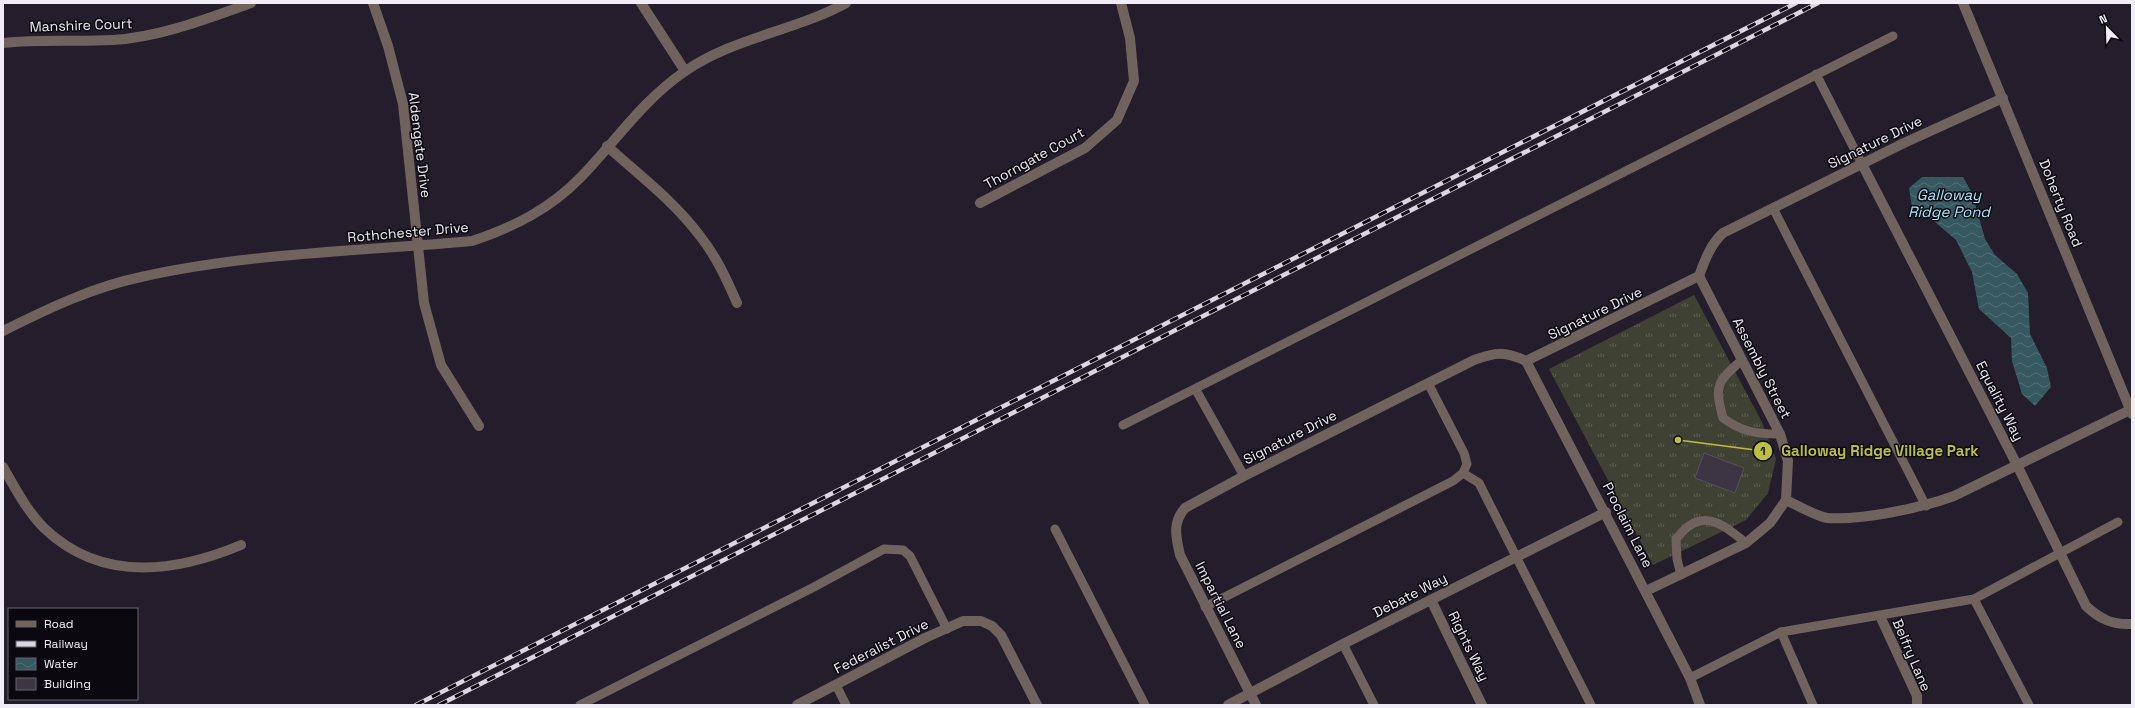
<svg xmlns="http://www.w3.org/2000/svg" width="2135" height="708" viewBox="0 0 2135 708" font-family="'Space Grotesk',sans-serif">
<defs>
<pattern id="grass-tufts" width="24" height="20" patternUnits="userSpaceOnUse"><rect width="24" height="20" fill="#3f4233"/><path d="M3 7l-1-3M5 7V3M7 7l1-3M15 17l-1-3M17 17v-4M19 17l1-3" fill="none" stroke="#5b5e51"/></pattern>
<pattern id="water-waves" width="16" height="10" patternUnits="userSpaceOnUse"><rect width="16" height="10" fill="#365861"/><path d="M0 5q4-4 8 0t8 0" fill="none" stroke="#547078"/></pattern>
</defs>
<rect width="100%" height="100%" fill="#241d2b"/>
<!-- grass -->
<polygon fill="url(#grass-tufts)" points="1694,295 1762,422 1776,459 1768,493 1746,520 1653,565 1549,369"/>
<!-- water -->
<polygon fill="url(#water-waves)" points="1922,177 1963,177 1972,193 1985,239 1995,255 2017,274 2028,293 2030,334 2047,368 2051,387 2035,406 2022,394 2012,361 2011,338 1979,309 1972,272 1956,240 1934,221 1912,207 1909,188"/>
<!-- building -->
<polygon fill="#3c3543" stroke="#564f5e" points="1704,453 1744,468 1735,493 1695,478"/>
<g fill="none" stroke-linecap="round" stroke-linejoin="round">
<!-- service -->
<g stroke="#70635d" stroke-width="9">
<polyline points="1816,74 1862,164"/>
<polyline points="1773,208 1926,506"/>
<path d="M1742 360C1717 382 1714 385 1723 418 1742 432 1756 434 1780 434"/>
<polyline points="1196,390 1244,476"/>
<polyline points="1123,425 1893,36"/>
<polyline points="1463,473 1479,483 1591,705"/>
<polyline points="1055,529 1145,705"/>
<path d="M1681 575 1677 559 1676 539C1680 535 1684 529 1689 526 1710 511 1730 530 1746 543"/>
<polyline points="1974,599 2029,705"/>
<polyline points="1205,607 1453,481 1463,473 1467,464 1464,453 1428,383"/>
<polyline points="1781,632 1813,705"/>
<polyline points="1343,644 1374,705"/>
<polyline points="1690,678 1781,632 1974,599 2118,522"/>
<polyline points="836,685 846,705"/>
<polyline points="580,705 814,587 884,549 903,550 910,556 947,629"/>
</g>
<!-- minor -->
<g stroke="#70635d" stroke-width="10">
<polyline points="373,3 388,46 403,104 424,303 441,365 479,426"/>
<polyline points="641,3 685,71"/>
<polyline points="1963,3 2132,414"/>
<path d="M3 43C40 39 76 42 113 40 160 37 206 19 251 3"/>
<path d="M607 146C639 175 674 201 700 236 716 256 727 280 737 303"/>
<path d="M1862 164 2017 465 2086 606C2100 619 2112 625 2132 624"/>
<polyline points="980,203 1085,148 1117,120 1134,81 1130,38 1121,3"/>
<polyline points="1699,276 1780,434 1788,461 1786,500"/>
<path d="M3 331C47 309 93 287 141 277 247 253 364 251 472 241 514 227 550 209 581 177 616 141 642 101 684 72 732 38 795 31 846 3"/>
<polyline points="1526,361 1690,678 1700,705"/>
<path d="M3 467C15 488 27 511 44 528 100 582 174 573 241 545"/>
<path d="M1646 591 1746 543 1770 523 1786 500C1797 505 1817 517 1828 518 1864 520 1921 508 1954 496L2130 410"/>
<polyline points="1431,600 1482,705"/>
<polyline points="1880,616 1917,696 1917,705"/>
<polyline points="797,705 925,638 963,621 981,621 992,626 1001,635 1037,705"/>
<polyline points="1228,705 1343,644 1606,512"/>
<path d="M1256 705 1180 555C1176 537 1172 523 1185 508L1244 476 1474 360C1496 352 1505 351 1526 361L1699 276C1705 260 1710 245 1723 233L1904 143 2003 98"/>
</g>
<!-- rail casing -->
<g stroke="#dbd6e1" stroke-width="4.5">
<g id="rail">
<polyline points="416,705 1796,3"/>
<polyline points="439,705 1818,3"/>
</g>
</g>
<!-- rail -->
<use href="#rail" stroke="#0b090f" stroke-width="3" stroke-dasharray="9" stroke-linecap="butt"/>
</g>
<g text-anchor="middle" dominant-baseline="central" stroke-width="3" stroke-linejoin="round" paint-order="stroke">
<!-- street labels -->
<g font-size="14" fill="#f1edf7" stroke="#0b090f">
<text transform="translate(81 25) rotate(-2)">Manshire Court</text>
<text transform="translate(1875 142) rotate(-26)">Signature Drive</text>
<text transform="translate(420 145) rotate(83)">Aldengate Drive</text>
<text transform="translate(1034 158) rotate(-29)">Thorngate Court</text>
<text transform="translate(2061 203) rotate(68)">Doherty Road</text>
<text transform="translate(408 232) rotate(-5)">Rothchester Drive</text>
<text transform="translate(1595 313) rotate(-26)">Signature Drive</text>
<text transform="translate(1762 368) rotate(63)">Assembly Street</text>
<text transform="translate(2000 401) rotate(63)">Equality Way</text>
<text transform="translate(1290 437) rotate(-27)">Signature Drive</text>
<text transform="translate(1628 525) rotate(63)">Proclaim Lane</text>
<text transform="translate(1410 595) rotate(-27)">Debate Way</text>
<text transform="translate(1221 605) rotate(63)">Impartial Lane</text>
<text transform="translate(881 646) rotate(-27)">Federalist Drive</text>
<text transform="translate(1469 646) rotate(64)">Rights Way</text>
<text transform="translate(1912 655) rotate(67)">Belfry Lane</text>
</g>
<!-- water labels -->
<g font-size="15" font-style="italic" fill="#a3e5f9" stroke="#0b090f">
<text x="1949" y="194">Galloway<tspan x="1949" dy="17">Ridge Pond</tspan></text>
</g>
</g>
<!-- callouts -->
<path fill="none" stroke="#bdbf43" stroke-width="1.5" d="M1678 440L1763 451"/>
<g fill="#bdbf43" stroke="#0b090f" stroke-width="1.5">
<circle cx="1678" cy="440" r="4"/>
<circle cx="1763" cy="451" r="10"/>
</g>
<g font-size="12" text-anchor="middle" font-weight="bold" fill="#111">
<text x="1763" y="455">1</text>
</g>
<g font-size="15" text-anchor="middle" font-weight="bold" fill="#bdbf43" stroke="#0b090f" stroke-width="3" stroke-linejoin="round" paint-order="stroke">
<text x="1880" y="456">Galloway Ridge Village Park</text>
</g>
<!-- border -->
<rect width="2135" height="708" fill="none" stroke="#f1edf7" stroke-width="8"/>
<!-- legend -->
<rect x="8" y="608" width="130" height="92" fill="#0b090f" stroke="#67646c"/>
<rect x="16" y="621" width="20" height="6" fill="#70635d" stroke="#67646c"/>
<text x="44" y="628" font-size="12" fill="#f1edf7">Road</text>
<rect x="16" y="641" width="20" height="6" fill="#dbd6e1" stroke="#67646c"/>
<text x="44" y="648" font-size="12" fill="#f1edf7">Railway</text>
<rect x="16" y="658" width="20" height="12" fill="url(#water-waves)" stroke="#67646c"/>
<text x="44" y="668" font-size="12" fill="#f1edf7">Water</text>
<rect x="16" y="678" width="20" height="12" fill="#3c3543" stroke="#67646c"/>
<text x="44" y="688" font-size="12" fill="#f1edf7">Building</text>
<!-- north arrow -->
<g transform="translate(2107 28) rotate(337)" stroke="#0b090f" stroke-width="3" paint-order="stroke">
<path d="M0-3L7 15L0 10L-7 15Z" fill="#f1edf7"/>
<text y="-6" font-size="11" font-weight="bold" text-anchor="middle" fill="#f1edf7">N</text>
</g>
</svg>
